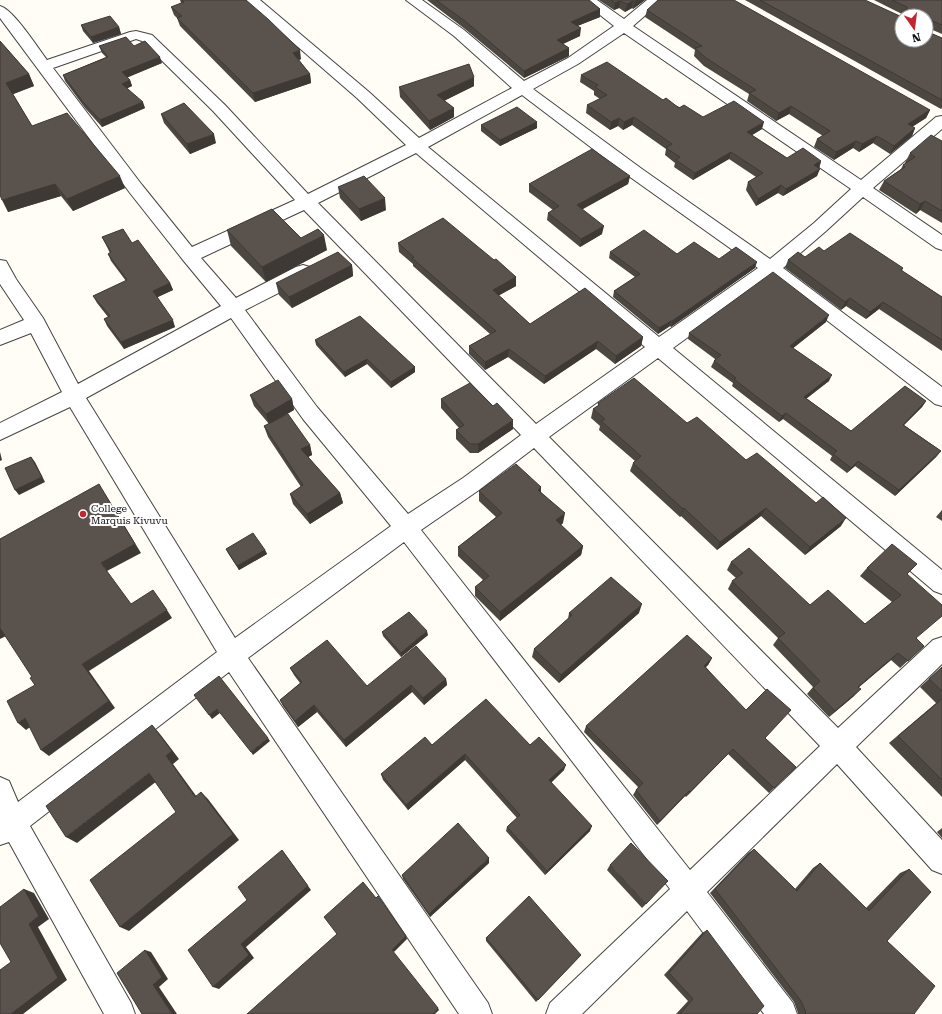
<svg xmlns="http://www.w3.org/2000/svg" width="942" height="1014" viewBox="0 0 942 1014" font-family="'Roboto Serif',serif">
<rect width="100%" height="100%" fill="#fffdf5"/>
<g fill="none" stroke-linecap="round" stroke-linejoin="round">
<!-- minor casing -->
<g stroke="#444" stroke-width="2">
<path id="minor" d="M244 0H260L369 92 419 138 512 88 454 36 406 0H422L464 30 524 81 568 58 614 26 581 0H597L624 19 647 0H663L633 26 861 180 936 117 942 116V129L873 188 942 235V250L936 248 863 197 826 231 783 268 942 387V406L935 404 771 277 673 348 942 570V594L934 591 658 358 549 437 838 728 933 640 942 637V664L856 747 942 840V874L932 870 837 764 707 892 793 1003 797 1014H764L687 911 582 1014H546L550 1003 670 889 404 542 248 658 488 1003 492 1014H459L229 672 30 826 131 1003 135 1014H104L9 842 0 845V777L9 781 18 802 217 652 70 407 0 440V423L62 392 31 333 0 345V330L24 320 0 284V260L6 261 16 279 43 318 78 384 221 306 183 260 130 193 0 18V6C13 9 38 48 47 60L130 32 136 31 152 35 225 105 308 194 406 145 357 98ZM624 33 851 189 814 223 770 259 642 169 533 89 578 64ZM136 39 142 41 213 111 295 200 192 247 142 185 53 68ZM522 95 630 177 758 268 659 337 428 147ZM416 153 645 347 536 424 318 203ZM304 210 521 435 463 478 408 514 317 407 245 310 310 277 312 272 310 267 303 265 296 267 236 298 201 258ZM231 318 303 419 391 526 235 638 86 398ZM534 448 820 746 690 870 421 530 479 490Z"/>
</g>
<!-- minor -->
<use href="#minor" fill="#fff" fill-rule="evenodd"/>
</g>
<!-- wall -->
<g fill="#4d4742">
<polygon points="180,0 246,0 301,59 299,60 310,74 311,83 255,102 180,26 177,18 174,15 171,7 181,3"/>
<polygon points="427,0 589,0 600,9 600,17 577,26 580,36 563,44 569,48 569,56 524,78 465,29"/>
<polygon points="599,0 645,0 633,9 632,8 625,12 619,8 614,10"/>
<polygon points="745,0 865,0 902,40 926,16 904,16 904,15 874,0 942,0 942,34 928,28 928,32 942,38 942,108 941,109"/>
<polygon points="647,10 930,110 926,118 912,127 915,128 912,136 890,154 873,143 859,152 853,148 834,160 814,147 817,139 823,136 789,114 776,121 747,101 749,94 704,66 694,56 695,50 645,17"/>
<polygon points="81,25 119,27 121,34 93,43 83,31"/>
<polygon points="0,41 29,74 34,86 13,94 32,126 125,188 73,211 61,196 8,212"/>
<polygon points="99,46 134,46 162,63 127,77 130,80 132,86 127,88 145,108 102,127 85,108 65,81 63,75 106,57 102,53"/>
<polygon points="581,75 663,100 703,117 762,129 752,135 787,158 821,161 819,168 817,176 783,196 778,193 756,206 746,190 748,182 756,177 729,159 693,180 674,167 675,163 665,155 666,149 632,125 623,130 618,126 610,130 586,113 587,105 600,99 594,95 594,91 580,82"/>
<polygon points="474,86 445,100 454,117 430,130 400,97 399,87"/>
<polygon points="161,114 216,143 190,154 164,123"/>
<polygon points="537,122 537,128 500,146 481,131 481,125"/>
<polygon points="942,141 942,223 920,210 916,214 879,190 884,181 901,169 903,165 906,163 905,163 910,153"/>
<polygon points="630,176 628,184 582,209 602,234 580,247 547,220 548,213 553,210 529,192 529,184"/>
<polygon points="338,187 386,210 361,221 340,198"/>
<polygon points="227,230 301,238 327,250 266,282 231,246"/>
<polygon points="102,237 132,243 170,283 173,290 157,297 175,327 124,349 107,326 104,319 108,317 97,303 93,296 126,281 111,261 108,254 110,253"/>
<polygon points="398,243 494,260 516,277 516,286 498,296 530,324 643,337 641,346 615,364 596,349 544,384 508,357 485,370 469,354 469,346 490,334 413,266 413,264 399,252"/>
<polygon points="610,252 677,254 719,259 755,268 671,327 670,326 658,334 613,297 614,291 635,277 609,258"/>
<polygon points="805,257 903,268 902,271 942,297 942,351 879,309 866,319 846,306 841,310 785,268 788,260"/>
<polygon points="352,265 353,276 292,308 279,295 276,283"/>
<polygon points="826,322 793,348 829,381 806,398 851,431 926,401 922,407 904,425 941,451 936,457 895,496 855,466 847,473 830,460 832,456 783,419 779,422 754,403 732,386 733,383 711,367 715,359 688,339 689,333"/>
<polygon points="315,340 415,367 415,372 391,388 367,364 345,377 316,345"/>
<polygon points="250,395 292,399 294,410 277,420 310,445 312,455 308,457 340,493 343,503 310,524 293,504 290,494 301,487 268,437 264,426 269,424 254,406"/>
<polygon points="441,399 513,429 478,453 470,453 456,439 456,430 459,428 441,408"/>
<polygon points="598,403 687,423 746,460 841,526 805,555 761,516 717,550 681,516 680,517 630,471 633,463 635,461 599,430 600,426 591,418 593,409 598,406"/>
<polygon points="541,487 541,492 563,523 561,525 583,546 581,555 500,621 475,596 475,587 483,580 458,556 458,547 496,517 479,501 479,491"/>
<polygon points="942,510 942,521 936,517"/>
<polygon points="226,549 265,550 267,554 239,570 228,553"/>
<polygon points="731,562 810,605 865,624 892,602 860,576 867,568 907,574 916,639 924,646 900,668 891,660 859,687 854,696 829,717 807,694 813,687 773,645 778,638 728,589 732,581 736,578 727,570"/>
<polygon points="569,613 639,613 559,683 532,657 534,649 568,619"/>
<polygon points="382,632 428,635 401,657 383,636"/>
<polygon points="712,658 708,665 706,667 765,738 796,767 769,793 728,754 686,797 685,796 657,825 633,795 636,790 638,787 584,732 586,726"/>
<polygon points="942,667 942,797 889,743 936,703 920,687"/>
<polygon points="290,668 367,686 446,679 447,685 424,705 412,692 346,747 317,712 298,727 283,706 280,700 300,683 294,675"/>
<polygon points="432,745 530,745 564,770 551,782 590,831 545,875 506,831 507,827 517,818 465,760 408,810 383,780 381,774"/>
<polygon points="942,828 942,838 937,832"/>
<polygon points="754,849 795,889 813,868 820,863 866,908 900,873 909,869 887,941 914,1014 798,1014 798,1013 794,1002 710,893 748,853"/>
<polygon points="489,863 430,917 403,879 402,875"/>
<polygon points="610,865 646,904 642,908 607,870"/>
<polygon points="707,930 757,1014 676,1014 688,1001 664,975 702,933"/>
<polygon points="486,938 581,955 536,1002 486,941"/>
</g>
<!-- shaded-wall -->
<g fill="#3f3936">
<polygon points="637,0 645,0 633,9 635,2"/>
<polygon points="620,1 619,8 614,10 615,3"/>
<polygon points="633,1 632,8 625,12 627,4"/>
<polygon points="600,9 600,17 570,29 571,22"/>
<polygon points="119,27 121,34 93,43 91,37"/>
<polygon points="581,28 580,36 556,47 557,40"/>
<polygon points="569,48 569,56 524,78 524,71"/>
<polygon points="300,50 301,59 294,62 293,53"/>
<polygon points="160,57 162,63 124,79 122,72"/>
<polygon points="29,74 34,86 11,95 6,83"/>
<polygon points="310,74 311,83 255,102 253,93"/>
<polygon points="474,77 474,86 438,104 437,95"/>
<polygon points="130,80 132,86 124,90 122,84"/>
<polygon points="143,102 145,108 102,127 100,120"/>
<polygon points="791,106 789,114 776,121 779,113"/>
<polygon points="454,108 454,117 430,130 429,121"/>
<polygon points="930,110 926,118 904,132 908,124"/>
<polygon points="634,117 632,125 623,130 624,122"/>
<polygon points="619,118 618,126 610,130 611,122"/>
<polygon points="537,122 537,128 500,146 500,140"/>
<polygon points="764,122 762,129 744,140 747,132"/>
<polygon points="915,128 912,136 890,154 894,146"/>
<polygon points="214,134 216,143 190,154 187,144"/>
<polygon points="877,136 873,143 859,152 862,144"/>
<polygon points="856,141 853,148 834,160 836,152"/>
<polygon points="731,152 729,159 693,180 695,173"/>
<polygon points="821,161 819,169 814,165"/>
<polygon points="820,169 817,176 783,196 786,189"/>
<polygon points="120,176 125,188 73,211 67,199"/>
<polygon points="630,176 628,184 576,213 577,205"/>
<polygon points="55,184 61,196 8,212 2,200"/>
<polygon points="781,185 778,193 756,206 758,199"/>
<polygon points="385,198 386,210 361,221 359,209"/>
<polygon points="925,201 920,210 916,214 920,204"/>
<polygon points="604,226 602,234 580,247 581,239"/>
<polygon points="324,235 327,250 266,282 262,267"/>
<polygon points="757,262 755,268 671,327 672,321"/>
<polygon points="352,265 353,276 292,308 289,297"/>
<polygon points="516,277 516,286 492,299 493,290"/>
<polygon points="170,283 173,290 156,298 153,291"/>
<polygon points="850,298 846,306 841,310 845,302"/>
<polygon points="883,302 879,309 866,319 870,312"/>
<polygon points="829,315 826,322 787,353 790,346"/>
<polygon points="173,320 175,327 124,349 121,342"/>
<polygon points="671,321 670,326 658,334 659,328"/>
<polygon points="643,337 641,346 615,364 616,356"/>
<polygon points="598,341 596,349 544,384 545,376"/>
<polygon points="509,349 508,357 485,370 485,362"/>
<polygon points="367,359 367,364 345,377 344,372"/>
<polygon points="415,367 415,372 391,388 391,382"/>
<polygon points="832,375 829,381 801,403 804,397"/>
<polygon points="292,399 294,410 269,424 266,414"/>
<polygon points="926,401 922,407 899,430 903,425"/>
<polygon points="786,413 783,419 779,422 782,416"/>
<polygon points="513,420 513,429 478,453 478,444"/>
<polygon points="310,445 312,455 304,459 301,449"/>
<polygon points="941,451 936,457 895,496 899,490"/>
<polygon points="0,452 2,460 0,461"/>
<polygon points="31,457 35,462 45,482 19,495 15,490"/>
<polygon points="858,461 855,466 847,473 851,468"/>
<polygon points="541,487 540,497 538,490"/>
<polygon points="340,493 343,503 310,524 307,514"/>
<polygon points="105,494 141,553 107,571 101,563"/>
<polygon points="684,508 681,516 680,517 683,509"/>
<polygon points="766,508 761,516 717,550 720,542"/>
<polygon points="565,513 563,523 554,530 556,520"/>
<polygon points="846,518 841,526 805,555 810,547"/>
<polygon points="583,546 581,555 500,621 500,612"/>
<polygon points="265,550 267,554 239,570 237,566"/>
<polygon points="642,604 639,613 559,683 561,675"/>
<polygon points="167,610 172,618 89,671 115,708 49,756 41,750 82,664"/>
<polygon points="0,628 8,635 0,639"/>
<polygon points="427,631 428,635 401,657 401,653"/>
<polygon points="898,653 891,660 852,693 858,687"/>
<polygon points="712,658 708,665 700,672 704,666"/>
<polygon points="446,679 447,685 424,705 423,698"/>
<polygon points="411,685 412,692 346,747 344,740"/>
<polygon points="861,689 854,696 829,717 835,711"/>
<polygon points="314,705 317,712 298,727 295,721"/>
<polygon points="217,709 220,713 212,719 209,715"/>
<polygon points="25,718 33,725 26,730 18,723"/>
<polygon points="152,725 160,734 179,759 173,764 202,804 195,797 166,756"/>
<polygon points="268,738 270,741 253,755 251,752"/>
<polygon points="733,749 728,754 686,797 690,792"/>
<polygon points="465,754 465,760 408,810 406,805"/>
<polygon points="566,765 564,770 548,786 549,780"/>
<polygon points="149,773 157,781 77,843 66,837"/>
<polygon points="689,791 685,796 657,825 660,821"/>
<polygon points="201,792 208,799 239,840 129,931 120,927"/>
<polygon points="592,826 590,831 545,875 547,871"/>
<polygon points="282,850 311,890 246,947 254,958 219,989 213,987 241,944"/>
<polygon points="489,858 489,863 430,917 429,914"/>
<polygon points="24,889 34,893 49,919 38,927 67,980 23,1014 11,1014 29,924"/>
<polygon points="406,936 407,939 394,952 392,950"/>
<polygon points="145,950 151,952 168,979 159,987 177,1014 172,1014 153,985"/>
<polygon points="438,1008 439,1010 435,1014 433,1014"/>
</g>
<!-- building -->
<g fill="#5a524d" stroke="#3f3936">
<polygon points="182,0 246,0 268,19 300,50 293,53 310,74 253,93 177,18 182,16 171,7 184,2"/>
<polygon points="436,0 589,0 600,9 571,22 581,28 557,40 569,48 524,71 465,21"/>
<polygon points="611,0 637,0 635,2 633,1 627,4 620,1 615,3"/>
<polygon points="658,0 734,0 930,110 908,124 915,128 894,146 877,136 862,144 856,141 836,152 817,139 830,131 791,106 779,113 749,93 756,90 706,58 695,48 702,46 647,10"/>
<polygon points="760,0 865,0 902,17 902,40 926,40 926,16 906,16 907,7 892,0 942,0 942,25 930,20 928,22 928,32 942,38 942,100"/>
<polygon points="110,16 119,27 91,37 81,25"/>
<polygon points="126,37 134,46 145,41 160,57 122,72 130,80 122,84 143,102 100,120 83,102 63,75 108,57 99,46"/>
<polygon points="0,41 29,74 6,83 32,126 67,113 120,176 67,199 55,184 2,200 0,195"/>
<polygon points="607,62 663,100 666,98 679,108 684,105 703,117 734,101 764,122 747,132 787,158 803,148 821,161 814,165 820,169 786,189 781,185 758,199 748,182 763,173 731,152 695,173 676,160 680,157 666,148 672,144 634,117 624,122 619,118 611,122 587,105 607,95 595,87 598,85 581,75"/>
<polygon points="469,64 474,77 437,95 454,108 429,121 399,87"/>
<polygon points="184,103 214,134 187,144 161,114"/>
<polygon points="517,107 537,122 500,140 481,125"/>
<polygon points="931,135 942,141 942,211 925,201 920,204 884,181 905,167 903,165 915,157 910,153"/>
<polygon points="592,149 630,176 577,205 604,226 581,239 548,213 559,206 529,184"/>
<polygon points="364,176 385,198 359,209 338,187"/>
<polygon points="272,209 301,238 318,229 324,235 262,267 227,230"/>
<polygon points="443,218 494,260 496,259 516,277 493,290 530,324 585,288 643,337 616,356 598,341 545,376 509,349 485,362 469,346 496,331 412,258 414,257 398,243"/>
<polygon points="123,229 132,243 138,240 170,283 153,291 173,320 121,342 104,319 110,316 93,296 127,280 108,254 111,252 102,237"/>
<polygon points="644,230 677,254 694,242 719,259 736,247 757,262 672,321 671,321 659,328 614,291 640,274 610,252"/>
<polygon points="850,233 903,268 901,270 942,297 942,340 883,302 870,312 850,298 845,302 788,260 798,252 805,257 819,247 824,251"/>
<polygon points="338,252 352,265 289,297 276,283"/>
<polygon points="773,272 829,315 790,346 832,375 804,397 851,431 905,386 926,401 903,425 941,451 899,490 858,461 851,468 833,454 837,451 786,413 782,416 757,397 734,379 736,378 714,361 721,355 689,333"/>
<polygon points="360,316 415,367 391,382 367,359 344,372 315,340"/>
<polygon points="634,378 687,423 697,417 746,460 757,453 816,503 823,497 846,518 810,547 766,508 720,542 684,508 683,509 633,463 641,456 601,421 605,419 593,409 599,405 598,403"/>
<polygon points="278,380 292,399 266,414 250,395"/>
<polygon points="470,383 493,406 497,403 513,420 478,444 470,444 456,430 464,425 441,399"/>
<polygon points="288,414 310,445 301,449 340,493 307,514 290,494 303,485 264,426"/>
<polygon points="31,457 42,477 15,490 5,468"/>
<polygon points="516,464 541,487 538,490 565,513 556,520 583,546 500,612 475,587 489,576 458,547 502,513 479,491"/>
<polygon points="99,484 135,544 101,563 131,604 153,590 167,610 82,664 109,701 41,750 25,718 18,723 7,701 35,685 30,678 32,677 0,628 0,539"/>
<polygon points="253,533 265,550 237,566 226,549"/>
<polygon points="892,544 917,564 907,574 942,605 942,616 916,638 924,646 908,661 898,653 858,687 861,689 835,711 813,688 820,681 778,638 785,633 732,581 743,573 731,562 749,548 810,605 828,590 865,624 901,595 867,568"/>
<polygon points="611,577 642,604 561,675 534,649 572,615 569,613"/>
<polygon points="409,612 427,631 401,653 382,632"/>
<polygon points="687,635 712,658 704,666 746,710 767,689 791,710 765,738 796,767 774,788 733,749 690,792 689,791 660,821 636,790 643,783 586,726"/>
<polygon points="327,640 367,686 416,646 446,679 423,698 411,685 344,740 314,705 295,721 280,700 302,682 290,668"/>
<polygon points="942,667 942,691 929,679"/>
<polygon points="219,676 268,738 251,752 217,709 209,715 194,695"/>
<polygon points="486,699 530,745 539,737 566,765 549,780 592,826 547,871 507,827 520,815 465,754 406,805 381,774 425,737 432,745"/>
<polygon points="942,699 942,780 898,736"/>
<polygon points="152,725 172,751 166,756 195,797 201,792 233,834 120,927 90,880 176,812 149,773 66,837 46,806"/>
<polygon points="458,823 489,858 429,914 402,875"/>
<polygon points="631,843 668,881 646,904 610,865"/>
<polygon points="754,849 797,891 820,863 869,911 909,869 931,892 887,941 935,986 914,1014 804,1014 806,1012 801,1001 715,889"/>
<polygon points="282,850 308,886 241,944 249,955 213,987 188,950 247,900 238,887"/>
<polygon points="363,882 376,898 378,896 406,936 392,950 438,1008 433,1014 247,1014 337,934 324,917"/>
<polygon points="24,889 39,916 29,924 58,978 11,1014 0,1014 0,970 11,962 0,943 0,907"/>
<polygon points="529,896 581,955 538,1000 486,938"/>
<polygon points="707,930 764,1006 757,1014 680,1014 693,999 669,973"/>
<polygon points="145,950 162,977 153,985 172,1014 142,1014 117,973"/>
</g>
<!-- markers -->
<circle fill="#c4262e" stroke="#fff" stroke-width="1.5" cx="83" cy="514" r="4"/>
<g text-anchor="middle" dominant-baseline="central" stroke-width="4" stroke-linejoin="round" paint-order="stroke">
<!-- poi labels -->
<g font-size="10" fill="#111" stroke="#fff" text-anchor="start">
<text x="91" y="508">College<tspan x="91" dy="12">Marquis Kivuvu</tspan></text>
</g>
</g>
<!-- north arrow -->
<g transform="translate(914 28) rotate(166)"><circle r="19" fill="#ffffff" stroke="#a0a0a0"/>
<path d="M0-3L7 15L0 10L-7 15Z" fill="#c4262e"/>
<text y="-6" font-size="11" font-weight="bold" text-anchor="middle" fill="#111111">N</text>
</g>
</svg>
